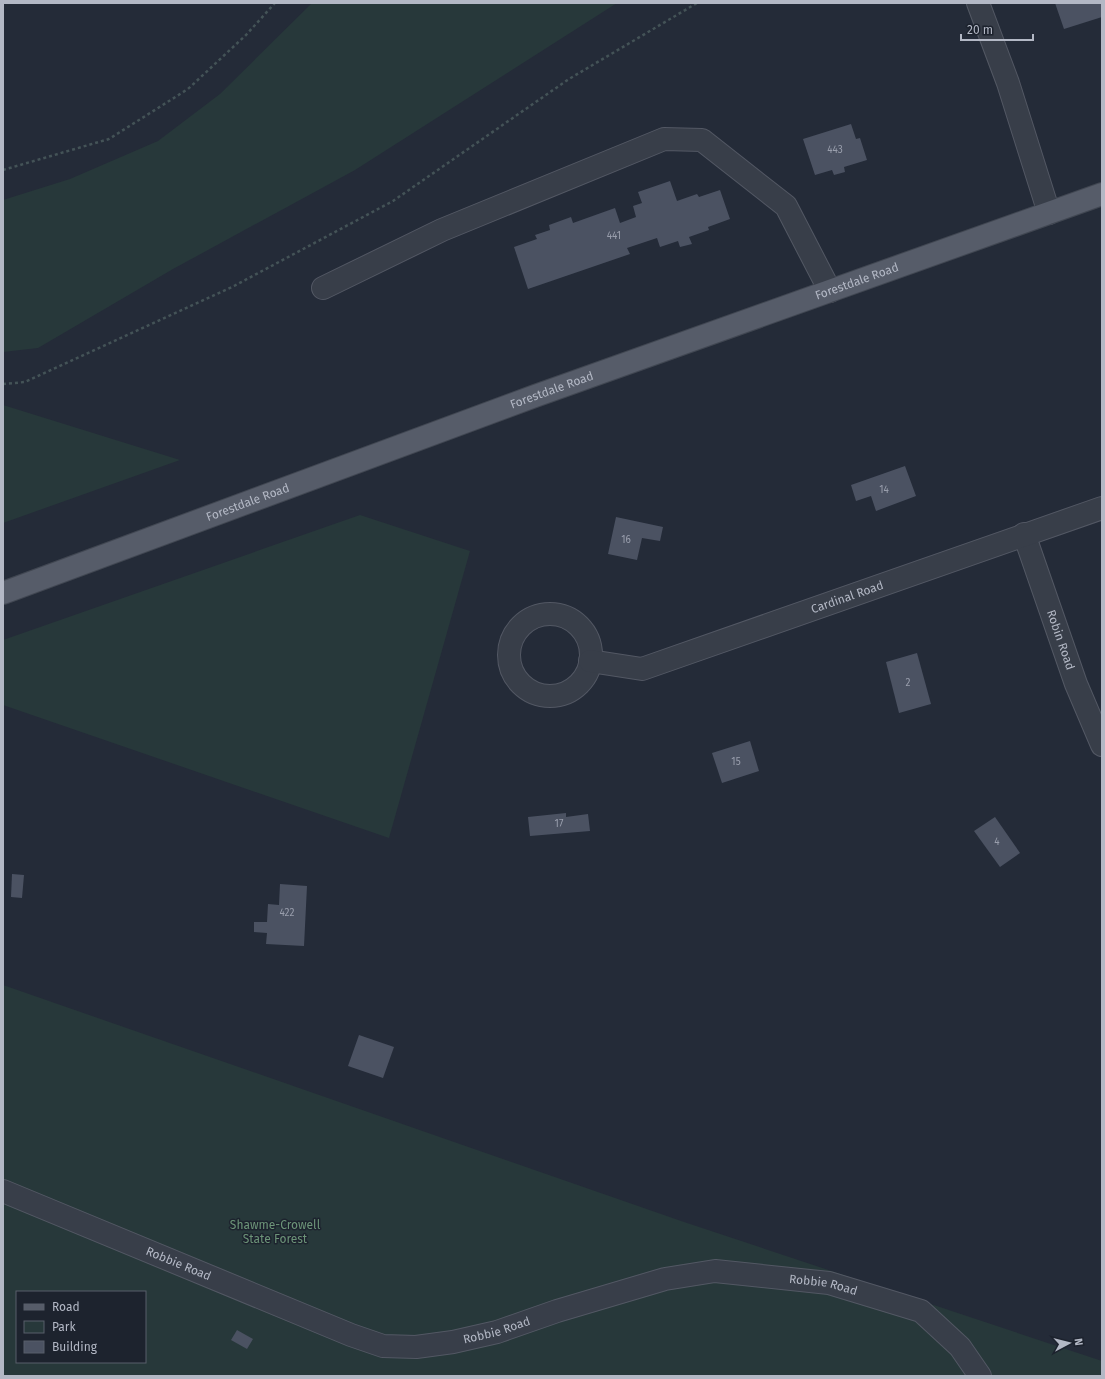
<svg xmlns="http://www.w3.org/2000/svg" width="1105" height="1379" viewBox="0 0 1105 1379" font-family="'Fira Sans',sans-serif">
<rect width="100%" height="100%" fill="#242b38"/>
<!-- green -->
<g fill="#27383a" fill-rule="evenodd">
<polygon points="312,3 617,3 355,170 173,269 38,348 3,352 3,200 70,179 158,141 220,94"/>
<polygon points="3,405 180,460 3,523"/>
<polygon points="360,515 470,551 389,838 3,705 3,640"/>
<path d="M3 985 684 1222 1102 1361V1376H3ZM17 1292H145V1362H17Z"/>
</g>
<!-- building -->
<g fill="#4b5262">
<polygon points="1055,3 1102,3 1102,17 1064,29"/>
<polygon points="851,124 856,139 860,138 867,160 844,167 845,172 834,175 832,170 815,175 803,139"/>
<polygon points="670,181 677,201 697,194 699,197 720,190 730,219 708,227 709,230 689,237 692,244 680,247 678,241 660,247 657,238 627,248 630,254 528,289 514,247 537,239 535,235 550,230 549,225 571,217 573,223 615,208 620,223 636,217 633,206 642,203 638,192"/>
<polygon points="905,466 916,496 876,511 871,496 856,501 851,485"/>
<polygon points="616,517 663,527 660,541 642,538 637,560 608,554"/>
<polygon points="917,653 931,704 899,713 886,662"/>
<polygon points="750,741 759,771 722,783 712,753"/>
<polygon points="566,813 566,817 588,814 590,831 530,836 528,817"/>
<polygon points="995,817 1020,853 1000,867 974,831"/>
<polygon points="12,874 24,875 22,898 11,897"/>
<polygon points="280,884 307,886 304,946 266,944 267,933 254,932 254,922 267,922 268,904 279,905"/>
<polygon points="359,1035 394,1047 383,1078 348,1066"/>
<polygon points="237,1330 253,1339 247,1349 231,1340"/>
</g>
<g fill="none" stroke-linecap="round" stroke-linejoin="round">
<!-- minor casing -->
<g stroke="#535864" stroke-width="24">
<g id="minor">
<polyline points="978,3 1008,83 1049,213"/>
<polyline points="323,288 442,230 664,139 702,140 786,206 830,291"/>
<path id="s1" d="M1024 534 1076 684 1102 745"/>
<circle cx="550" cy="655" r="41"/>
<path id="s2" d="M590 661 642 669 1102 508"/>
<path id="s3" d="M3 1191 351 1335 383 1346 416 1347 453 1342 497 1332 557 1311 665 1279 715 1271 829 1283 921 1311 960 1347 980 1376"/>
</g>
</g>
<!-- major casing -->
<g stroke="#414752" stroke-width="24">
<g id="major">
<path id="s4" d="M3 593 535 396 1102 194"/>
</g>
</g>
<!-- path -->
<g stroke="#445357" stroke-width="2.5" stroke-dasharray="3 3" stroke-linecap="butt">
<polyline points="3,170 109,139 188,89 246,35 275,3"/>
<polyline points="3,384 25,382 234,286 393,201 569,79 697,3"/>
</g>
<!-- minor -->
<use href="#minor" stroke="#383e49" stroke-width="22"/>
<!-- major -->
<use href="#major" stroke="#565c69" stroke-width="22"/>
</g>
<g text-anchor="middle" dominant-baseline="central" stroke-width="3" stroke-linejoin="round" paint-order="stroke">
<!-- number labels -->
<g font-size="10" fill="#999eac">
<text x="835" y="150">443</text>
<text x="614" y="236">441</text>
<text x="884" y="490">14</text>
<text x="626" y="540">16</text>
<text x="908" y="683">2</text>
<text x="736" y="762">15</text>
<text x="559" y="824">17</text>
<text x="997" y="842">4</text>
<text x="287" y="913">422</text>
</g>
<!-- street labels -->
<g font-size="12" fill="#b3b8c5" stroke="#1d232e">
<text stroke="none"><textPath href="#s4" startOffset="909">Forestdale Road</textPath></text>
<text stroke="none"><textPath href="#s4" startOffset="585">Forestdale Road</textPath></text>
<text stroke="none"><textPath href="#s4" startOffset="261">Forestdale Road</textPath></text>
<text stroke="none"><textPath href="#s2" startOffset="270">Cardinal Road</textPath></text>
<text stroke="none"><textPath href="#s1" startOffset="112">Robin Road</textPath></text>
<text stroke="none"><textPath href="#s3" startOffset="190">Robbie Road</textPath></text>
<text stroke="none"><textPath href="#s3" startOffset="862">Robbie Road</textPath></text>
<text stroke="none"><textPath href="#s3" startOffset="526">Robbie Road</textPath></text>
</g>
<!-- park labels -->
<g font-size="12" fill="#6c9478" stroke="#1d232e">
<text x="275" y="1225">Shawme-Crowell<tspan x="275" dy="14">State Forest</tspan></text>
</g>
</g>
<!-- border -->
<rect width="1105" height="1379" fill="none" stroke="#b3b8c5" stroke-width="8"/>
<!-- legend -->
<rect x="16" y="1291" width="130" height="72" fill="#1d232e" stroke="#595f6a"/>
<rect x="24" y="1304" width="20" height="6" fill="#565c69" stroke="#595f6a"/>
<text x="52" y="1311" font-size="12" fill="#b3b8c5">Road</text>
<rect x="24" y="1321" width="20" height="12" fill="#27383a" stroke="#595f6a"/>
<text x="52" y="1331" font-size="12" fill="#b3b8c5">Park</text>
<rect x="24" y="1341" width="20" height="12" fill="#4b5262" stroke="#595f6a"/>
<text x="52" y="1351" font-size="12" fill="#b3b8c5">Building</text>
<!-- north arrow -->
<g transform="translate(1069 1343) rotate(83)" stroke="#1d232e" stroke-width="3" paint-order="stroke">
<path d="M0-3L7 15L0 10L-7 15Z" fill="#b3b8c5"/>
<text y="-6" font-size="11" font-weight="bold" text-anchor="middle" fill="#b3b8c5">N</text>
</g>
<!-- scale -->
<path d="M961 34v6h72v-6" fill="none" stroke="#b3b8c5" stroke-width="2"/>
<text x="967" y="34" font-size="12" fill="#b3b8c5" stroke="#1d232e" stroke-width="3" paint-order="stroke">20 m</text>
</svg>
